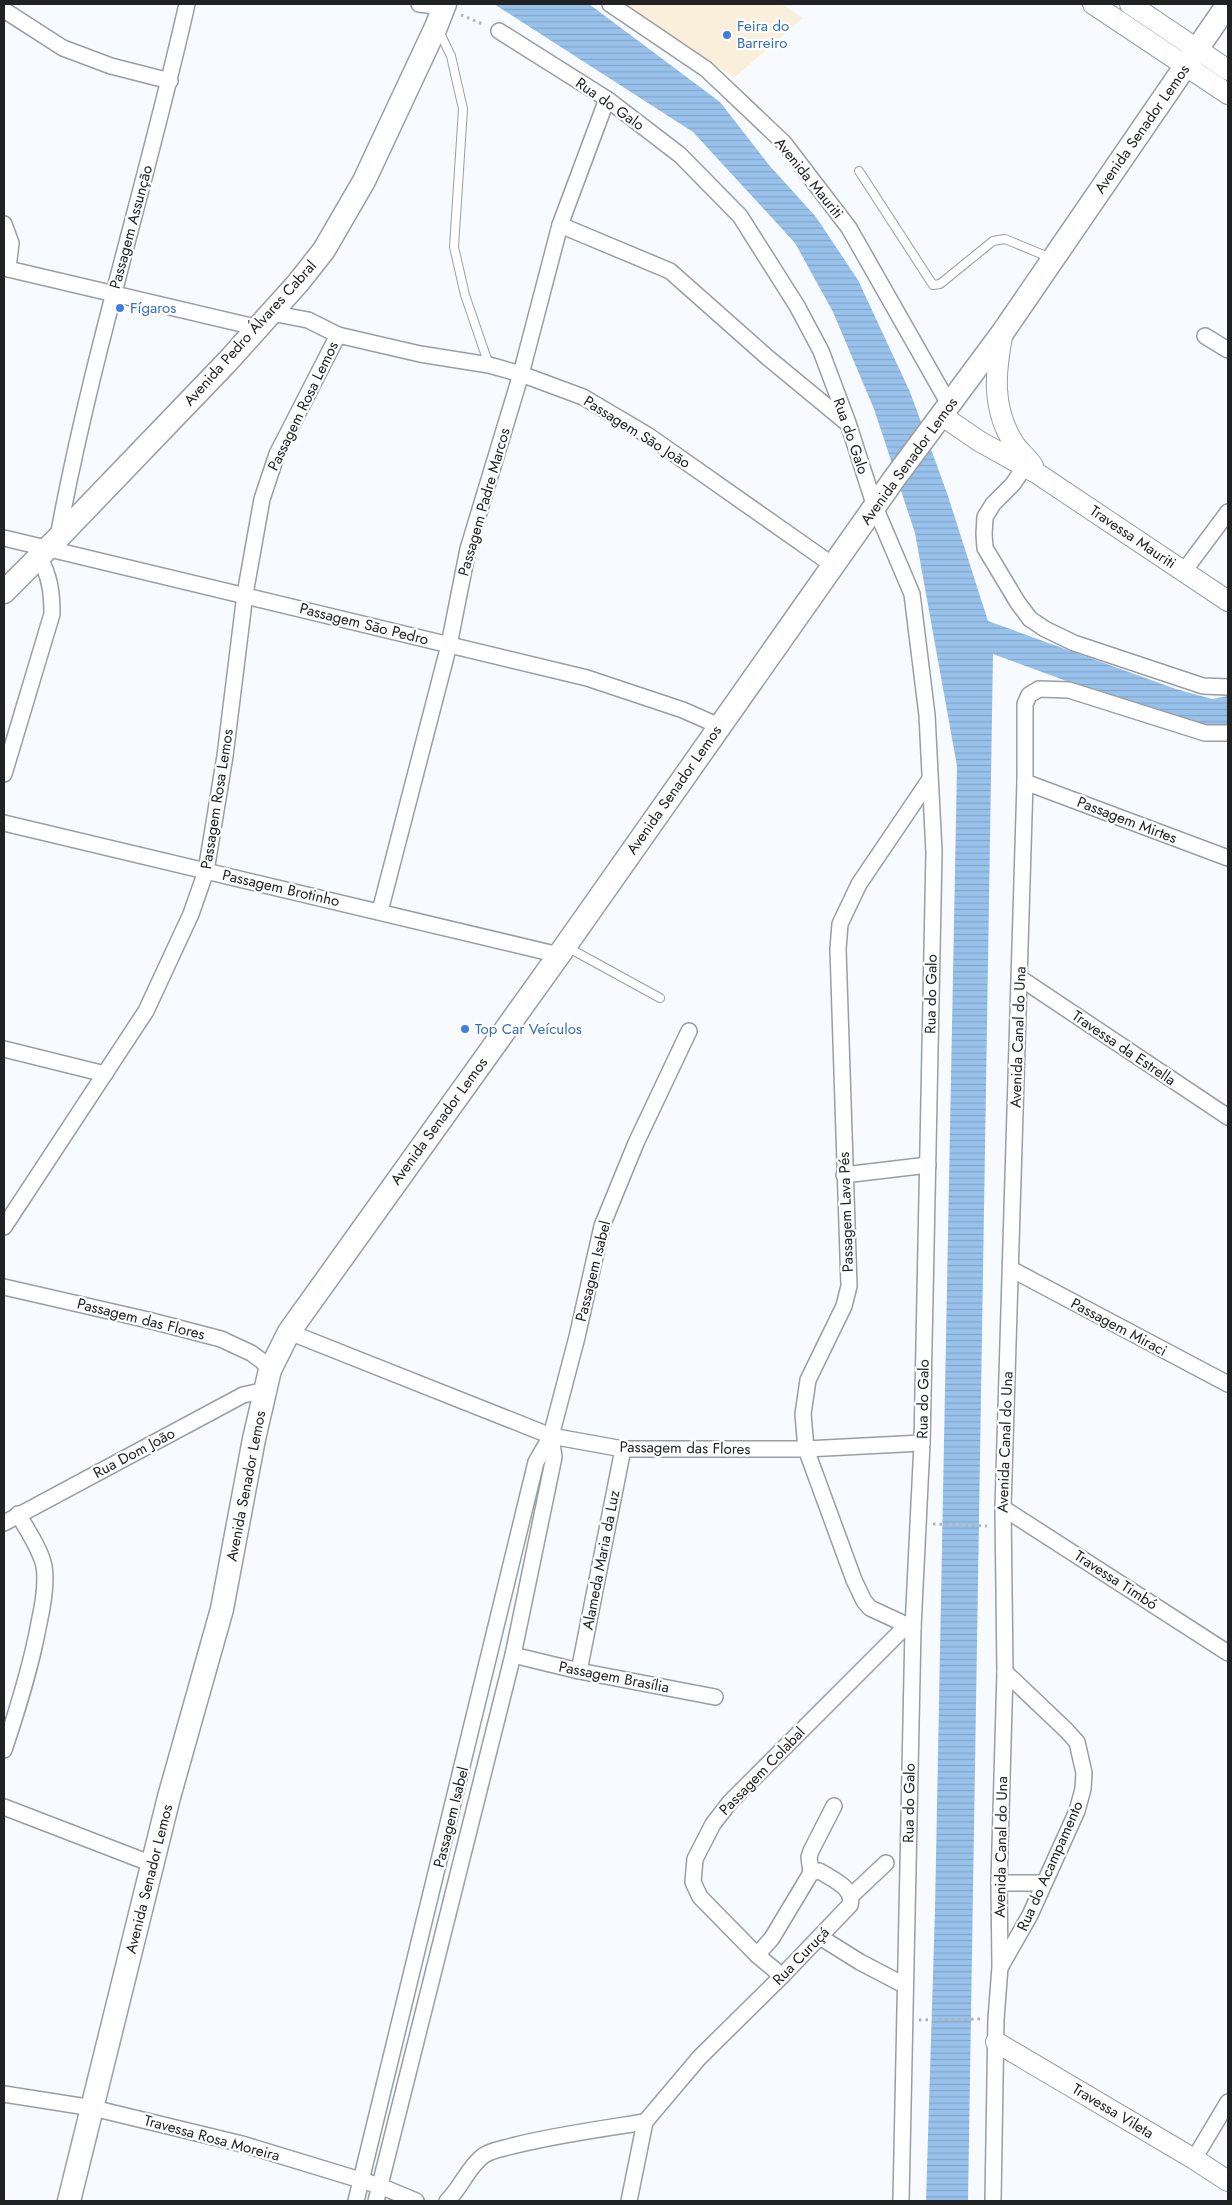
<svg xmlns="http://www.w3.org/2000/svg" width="1232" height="2205" viewBox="0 0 1232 2205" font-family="Jost,sans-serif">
<defs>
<pattern id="water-rules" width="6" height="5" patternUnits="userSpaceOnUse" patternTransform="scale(1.25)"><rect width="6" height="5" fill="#98c2eb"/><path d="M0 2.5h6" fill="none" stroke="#83a6c9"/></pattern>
</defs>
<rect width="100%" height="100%" fill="#f7fbff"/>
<!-- commercial -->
<polygon fill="#f9efda" points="626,4 781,4 803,18 734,78"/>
<!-- water -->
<polygon fill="url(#water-rules)" points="494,4 589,4 720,102 769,165 816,217 858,280 910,392 947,493 988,621 1176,689 1212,699 1228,696 1228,725 1218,727 1192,722 1099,693 993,654 968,2201 926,2201 935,1910 957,766 915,533 874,409 833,312 795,243 693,132"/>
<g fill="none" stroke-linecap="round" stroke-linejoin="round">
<!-- lane casing -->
<g stroke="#999ea2" stroke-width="10">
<g id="lane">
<polyline points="439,31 451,56 463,109 454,247 465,295 489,365"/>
<polyline points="859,171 933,285 940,284 993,241 1005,239 1051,258"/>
<polyline points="567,947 660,998"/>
</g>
</g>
<!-- street casing -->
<g stroke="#999ea2" stroke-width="18">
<g id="street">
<polyline points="419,4 444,7"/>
<polyline points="610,4 706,69 784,143 849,228 949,404"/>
<polyline points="4,10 63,48 111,66 170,81"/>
<polyline points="499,31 607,99 680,155 740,216 797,306 821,351 848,423 875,507 912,594 927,715 934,852 922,1443 913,1628 901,2201"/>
<polyline points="4,224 11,243 8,268"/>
<polyline points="560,225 670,271 767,357 847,423"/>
<polyline points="4,268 259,328"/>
<polyline points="271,313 308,320 338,335 420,354 489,365 521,374 583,397 649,436 834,566"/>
<polyline points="1205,336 1228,350"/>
<polyline points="1029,460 1013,484 993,504 985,517 984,534 985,548 1018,603 1030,619 1045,629 1074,643 1203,686 1228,687"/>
<path d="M58 537C91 357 147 182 187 4"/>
<polyline points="4,538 587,678 683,710 719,726"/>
<polyline points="1184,571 1228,512"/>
<path d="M4 774 52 614C52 593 50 576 39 557"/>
<polyline points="1025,782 1228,858"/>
<polyline points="4,823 559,955"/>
<polyline points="380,911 449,645 468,549 521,374 560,225 607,99"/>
<polyline points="1020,978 1228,1117"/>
<polyline points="4,1049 105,1074"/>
<polyline points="844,1175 928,1165"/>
<polyline points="4,1227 146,1011 191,914 206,871 225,756 245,594 262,499 277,454 338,335"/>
<polyline points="1011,1269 1228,1384"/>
<polyline points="4,1287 148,1320 221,1339 251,1353 262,1361 270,1370"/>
<polyline points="289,1332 551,1436 623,1449 806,1449 922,1443"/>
<polyline points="1003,1508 1228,1653"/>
<polyline points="4,1523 243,1395 266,1390"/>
<polyline points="913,1628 870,1608 864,1601 854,1580 806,1449 803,1414 808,1380 844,1306 849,1286 838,949 840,924 859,884 930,779"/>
<polyline points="513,1655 579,1671 715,1697"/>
<polyline points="579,1671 623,1449"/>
<path d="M4 1750C18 1708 31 1667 39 1623 43 1605 47 1584 44 1566 40 1548 27 1530 18 1514"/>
<polyline points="4,1807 152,1864"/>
<polyline points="811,1873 809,1857 811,1851 834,1806"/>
<polyline points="999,1883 1044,1883"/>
<polyline points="851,1896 886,1863"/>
<polyline points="820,1937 860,1962 904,1985"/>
<polyline points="1001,1966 1030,1915 1077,1811 1083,1789 1084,1773 1077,1742 1066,1730 1005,1672"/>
<polyline points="782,1976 757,1955 700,1897 693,1882 695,1859 713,1824 730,1802 907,1625"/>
<polyline points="4,2094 93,2108 242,2144 380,2186 416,2201"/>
<polyline points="1194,2159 1228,2102"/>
<polyline points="356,2201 536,1462 551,1436 577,1337 602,1226 636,1143 689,1031"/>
<polyline points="376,2201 513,1655 554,1457 551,1436"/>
<path d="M447 2201C461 2188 468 2167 483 2156 491 2150 502 2149 512 2146 555 2135 600 2129 645 2122"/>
<path d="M629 2201 645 2122 699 2058 782 1976 850 1905C855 1889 834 1880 823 1873L819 1871 811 1873 772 1938 757 1955"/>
<polyline points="993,2201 996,2019 1000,1967 999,1883 1005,1672 1003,1508 1025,782 1025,704 1029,695 1039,689 1069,690 1205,733 1228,733"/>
</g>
</g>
<!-- secondary casing -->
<g stroke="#999ea2" stroke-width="22">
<g id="secondary">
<polyline points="1093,4 1228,94"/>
<polyline points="1130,4 1228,70"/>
<path d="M1003 332C995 371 991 409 1015 445 1020 452 1028 458 1033 466"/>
<polyline points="941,415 979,441 1038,474 1228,601"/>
<polyline points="996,2042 1194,2159 1228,2181"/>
</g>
</g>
<!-- primary casing -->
<g stroke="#999ea2" stroke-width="25">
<g id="primary">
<polyline points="4,592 58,538 228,361 298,283 324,250 364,181 436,27 445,4"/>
<polyline points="69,2201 169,1797 222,1609 254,1439 270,1370 289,1332 559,955 894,479 1003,332 1228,4"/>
</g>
</g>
<!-- path -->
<g stroke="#b1b4b8" stroke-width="3" stroke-dasharray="2.5 4" stroke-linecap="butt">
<polyline points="461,15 485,25"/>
<polyline points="933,1524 987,1526"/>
<polyline points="919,2020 981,2019"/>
</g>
<!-- lane -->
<use href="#lane" stroke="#fff" stroke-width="8"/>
<!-- street -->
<use href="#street" stroke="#fff" stroke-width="15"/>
<!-- secondary -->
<use href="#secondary" stroke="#fff" stroke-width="20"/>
<!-- primary -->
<use href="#primary" stroke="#fff" stroke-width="22"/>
</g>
<!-- markers -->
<g fill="#3f7fe0" stroke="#fff" stroke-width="2">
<circle cx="727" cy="35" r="5"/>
<circle cx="120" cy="308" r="5"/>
<circle cx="465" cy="1029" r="5"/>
</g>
<g text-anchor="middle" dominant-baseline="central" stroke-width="4.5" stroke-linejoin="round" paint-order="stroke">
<!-- shop labels -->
<g font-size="15" fill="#366cbe" stroke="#fff" text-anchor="start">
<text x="737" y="26">Feira do<tspan x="737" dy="17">Barreiro</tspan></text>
<text x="130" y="308">Fígaros</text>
<text x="475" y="1029">Top Car Veículos</text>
</g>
<!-- street labels -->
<g font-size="15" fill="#212224" stroke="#fff">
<text transform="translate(610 104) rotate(35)">Rua do Galo</text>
<text transform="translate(1142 129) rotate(-55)">Avenida Senador Lemos</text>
<text transform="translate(809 178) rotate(51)">Avenida Mauriti</text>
<text transform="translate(131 227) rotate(-75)">Passagem Assunção</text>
<text transform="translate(250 333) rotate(-48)">Avenida Pedro Álvares Cabral</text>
<text transform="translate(303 406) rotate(-64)">Passagem Rosa Lemos</text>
<text transform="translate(637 432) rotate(32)">Passagem São João</text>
<text transform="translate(851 436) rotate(71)">Rua do Galo</text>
<text transform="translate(909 461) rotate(-54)">Avenida Senador Lemos</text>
<text transform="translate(484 502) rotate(-74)">Passagem Padre Marcos</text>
<text transform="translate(1133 537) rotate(34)">Travessa Mauriti</text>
<text transform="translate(364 624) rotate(14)">Passagem São Pedro</text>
<text transform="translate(674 790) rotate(-55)">Avenida Senador Lemos</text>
<text transform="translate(217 799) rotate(-81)">Passagem Rosa Lemos</text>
<text transform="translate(1127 820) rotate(21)">Passagem Mirtes</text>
<text transform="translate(281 888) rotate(13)">Passagem Brotinho</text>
<text transform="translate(931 994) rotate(-89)">Rua do Galo</text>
<text transform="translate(1018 1037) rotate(-88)">Avenida Canal do Una</text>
<text transform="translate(1124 1048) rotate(34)">Travessa da Estrella</text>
<text transform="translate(439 1121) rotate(-54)">Avenida Senador Lemos</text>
<text transform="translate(846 1212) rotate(-92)">Passagem Lava Pés</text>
<text transform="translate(593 1271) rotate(-76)">Passagem Isabel</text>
<text transform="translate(141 1319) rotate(14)">Passagem das Flores</text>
<text transform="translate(1119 1327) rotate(28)">Passagem Miraci</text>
<text transform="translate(923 1399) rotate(-89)">Rua do Galo</text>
<text transform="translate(1005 1442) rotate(-88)">Avenida Canal do Una</text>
<text transform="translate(685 1448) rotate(1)">Passagem das Flores</text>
<text transform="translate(134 1453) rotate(-28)">Rua Dom João</text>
<text transform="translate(246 1486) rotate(-79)">Avenida Senador Lemos</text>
<text transform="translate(601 1560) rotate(-79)">Alameda Maria da Luz</text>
<text transform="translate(1116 1580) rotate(33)">Travessa Timbó</text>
<text transform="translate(614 1677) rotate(11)">Passagem Brasília</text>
<text transform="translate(762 1771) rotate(-46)">Passagem Colabal</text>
<text transform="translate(909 1803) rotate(-89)">Rua do Galo</text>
<text transform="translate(451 1817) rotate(-76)">Passagem Isabel</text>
<text transform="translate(1001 1847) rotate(-89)">Avenida Canal do Una</text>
<text transform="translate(1050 1866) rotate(-66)">Rua do Acampamento</text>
<text transform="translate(149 1879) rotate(-76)">Avenida Senador Lemos</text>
<text transform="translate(801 1956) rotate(-46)">Rua Curuçá</text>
<text transform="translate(1113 2111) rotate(31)">Travessa Vileta</text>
<text transform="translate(212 2138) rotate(15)">Travessa Rosa Moreira</text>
</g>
</g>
<!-- border -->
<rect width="1232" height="2205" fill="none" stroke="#212224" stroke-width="10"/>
</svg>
